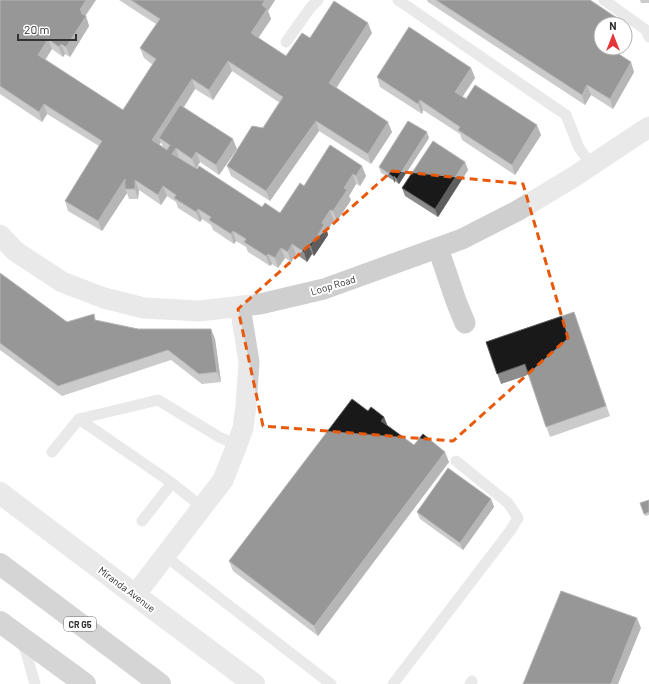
<svg xmlns="http://www.w3.org/2000/svg" width="649" height="684" viewBox="0 0 649 684" font-family="Barlow,sans-serif">
<rect width="100%" height="100%" fill="#fff"/>
<g fill="none" stroke-linecap="round" stroke-linejoin="round">
<!-- service -->
<g stroke="#cfcfcf" stroke-width="11">
<polyline points="398,0 566,115 579,148 592,165"/>
<polyline points="604,0 646,30 649,37"/>
<polyline points="286,42 311,7 318,0"/>
<polyline points="79,419 172,483"/>
<polyline points="52,452 79,419 158,400 219,437 237,445"/>
<polyline points="142,521 172,483 202,507"/>
<polyline points="165,556 331,684"/>
<polyline points="23,642 35,684"/>
<polyline points="393,684 510,531 518,518 508,503 456,461"/>
<polyline points="470,684 472,681"/>
</g>
<!-- minor -->
<g stroke="#cfcfcf" stroke-width="21">
<polyline points="0,235 15,251 62,282 104,298 144,308 199,311 260,304 324,289 462,239 517,211 572,178 649,127"/>
<polyline points="438,248 456,301 465,323"/>
<polyline points="135,595 223,480 237,445 243,428 246,406 249,362 240,306"/>
</g>
<!-- tertiary -->
<polyline stroke="#cfcfcf" stroke-width="22" points="0,493 135,595 254,684"/>
<!-- trunk -->
<g stroke="#a2a2a2" stroke-width="22">
<polyline points="0,564 160,684"/>
<polyline points="0,622 85,684"/>
</g>
</g>
<!-- wall -->
<g fill="#8c8c8c" fill-rule="evenodd">
<path d="M0 0 86 16 89 26 70 57 65 54 63 57 52 49 45 59 123 110 153 65 144 58 140 48 156 24 119 0H275L268 11 271 19 258 38 286 56 310 38 372 33 336 88 392 132 371 164 319 131 270 201 231 176 227 166 263 128 280 103 232 71 213 100 195 89 184 107 237 149 219 175 200 162 196 169 262 207 280 213 304 186 330 145 366 176 360 186 356 184 349 196 351 200 337 221 334 220 327 231 328 235 314 256 312 254 307 262 296 254 291 262 285 258 278 268 272 264 270 266 248 252 246 247 236 241 234 244 213 230 211 225 202 219 200 222 178 208 176 202 167 196 161 205 139 190 138 199H129L127 193 102 231 68 211 65 201 99 146 47 114 42 122 0 94ZM161 142 163 147 160 145Z"/>
<polygon points="427,0 590,0 626,24 630,34 625,41 625,24 601,48 621,48 618,53 634,72 613,109 591,95 585,105 428,2"/>
<polygon points="640,0 649,0 649,3 641,3"/>
<polygon points="471,68 475,78 462,96 541,135 515,175 462,140 460,134 423,110 422,114 380,87 377,77"/>
<polygon points="429,138 399,184 395,181 395,183 393,180 381,173 379,167"/>
<polygon points="465,162 468,170 438,217 405,196 402,188"/>
<polygon points="0,273 67,322 96,320 138,329 211,329 215,339 221,382 202,384 171,360 62,396 0,350"/>
<polygon points="574,312 610,416 550,437 528,375 501,384 486,342"/>
<polygon points="368,411 384,417 387,425 414,445 449,462 318,636 233,571 229,561"/>
<polygon points="491,499 494,507 463,550 420,519 417,512"/>
<polygon points="649,500 649,515 645,516 640,503"/>
</g>
<!-- shaded-wall -->
<g fill="#5e5e5e">
<polygon points="86,0 96,0 84,18 86,16 89,26 70,57 66,47 80,10"/>
<polygon points="265,0 275,0 268,11 271,19 255,43 251,33 262,5"/>
<polygon points="368,23 372,33 333,93 329,83"/>
<polygon points="626,24 630,34 625,41 625,25"/>
<polygon points="48,39 52,49 42,65 38,55"/>
<polygon points="61,44 65,54 63,57 59,47"/>
<polygon points="611,48 621,48 614,59 611,49"/>
<polygon points="228,61 232,71 213,100 209,90"/>
<polygon points="631,62 634,72 613,109 610,99"/>
<polygon points="471,68 475,78 459,102 455,92"/>
<polygon points="192,79 195,89 163,140 159,138 161,142 156,150 152,140"/>
<polygon points="587,85 591,95 585,105 582,95"/>
<polygon points="420,100 423,110 422,114 418,104"/>
<polygon points="44,104 47,114 42,122 39,112"/>
<polygon points="316,121 319,131 270,201 266,191"/>
<polygon points="388,122 392,132 371,164 368,154"/>
<polygon points="537,125 541,135 515,175 512,165"/>
<polygon points="427,132 429,138 399,184 397,179"/>
<polygon points="233,139 237,149 219,175 216,165"/>
<polygon points="176,148 179,158 172,154"/>
<polygon points="196,152 200,162 196,169 192,159"/>
<polygon points="465,162 468,170 438,217 435,209"/>
<polygon points="362,166 366,176 360,186 356,176"/>
<polygon points="353,174 356,184 349,196 351,200 337,221 333,211 344,188"/>
<polygon points="394,176 395,181 395,183 393,177"/>
<polygon points="125,179 125,189 127,193 102,231 98,221"/>
<polygon points="135,180 139,190 138,199 135,189"/>
<polygon points="163,186 167,196 161,205 158,195"/>
<polygon points="198,209 202,219 200,222 196,212"/>
<polygon points="330,210 334,220 327,231 328,235 314,256 311,246 322,223"/>
<polygon points="233,231 236,241 234,244 231,234"/>
<polygon points="292,244 296,254 291,262 288,252"/>
<polygon points="308,244 312,254 307,262 304,252"/>
<polygon points="281,248 285,258 278,268 275,258"/>
<polygon points="268,254 272,264 270,266 266,256"/>
<polygon points="211,329 215,339 221,382 217,372"/>
<polygon points="384,417 388,427 381,421"/>
<polygon points="445,452 449,462 318,636 314,626"/>
<polygon points="491,499 494,507 463,550 460,543"/>
<polygon points="637,618 641,628 618,684 611,684"/>
</g>
<!-- building -->
<g fill="#191919" stroke="#5e5e5e">
<polygon points="0,0 86,0 80,10 82,11 81,13 86,16 66,47 61,44 59,47 48,39 38,55 123,110 156,59 140,48 160,19 131,0 265,0 262,5 267,9 251,33 286,56 302,33 310,38 334,1 368,23 329,83 388,122 368,154 316,121 266,191 227,166 252,126 263,128 283,97 228,61 209,90 192,79 152,140 167,150 170,145 159,138 180,105 233,139 216,165 196,152 192,159 176,148 172,154 197,169 199,166 262,207 265,203 280,213 300,183 304,186 330,145 362,166 356,176 353,174 344,188 347,190 333,211 330,210 322,223 324,225 311,246 308,244 304,252 292,244 288,252 281,248 275,258 268,254 266,256 244,242 246,239 233,231 231,234 209,220 211,217 198,209 196,212 174,198 176,195 163,186 158,195 135,180 135,189 125,189 125,179 98,221 65,201 102,141 44,104 39,112 0,86"/>
<polygon points="436,0 590,0 626,24 625,25 625,24 601,24 601,48 611,48 611,49 631,62 610,99 587,85 582,95"/>
<polygon points="409,27 471,68 455,92 466,99 475,85 537,125 512,165 458,130 460,127 420,100 418,104 377,77"/>
<polygon points="408,121 427,132 397,179 394,176 393,177 391,175 379,167"/>
<polygon points="433,141 465,162 435,209 402,188"/>
<polygon points="0,273 67,322 94,314 95,320 138,329 211,329 217,372 199,374 168,350 58,386 0,343"/>
<polygon points="574,312 606,406 546,427 525,364 497,374 486,342"/>
<polygon points="352,399 368,411 371,407 384,417 381,421 414,445 423,434 445,452 314,626 229,561"/>
<polygon points="448,468 491,499 460,543 417,512"/>
<polygon points="649,500 649,512 644,514 640,503"/>
<polygon points="561,591 637,618 611,684 523,684"/>
</g>
<!-- marked area -->
<path d="M0 0H649V684H0ZM392 171 523 184 568 338 453 441 263 426 238 309Z" fill="#fff" fill-opacity=".55" fill-rule="evenodd"/>
<path fill="none" stroke="#e8590c" stroke-width="3" stroke-dasharray="8 5" stroke-linejoin="round" d="M392 171 523 184 568 338 453 441 263 426 238 309Z"/>
<g text-anchor="middle" dominant-baseline="central" stroke-width="4" stroke-linejoin="round" paint-order="stroke">
<!-- shield labels -->
<rect fill="#fff" stroke="#707070" stroke-width="1" x="64" y="617" width="32" height="14" rx="3"/>
<g font-size="9" font-weight="bold" fill="#323232">
<text x="80" y="624">CR G5</text>
</g>
<!-- street labels -->
<g font-size="10" fill="#323232" stroke="#fff">
<text transform="translate(333 285) rotate(-17)">Loop Road</text>
<text transform="translate(127 589) rotate(37)">Miranda Avenue</text>
</g>
</g>
<!-- north arrow -->
<g transform="translate(613 36)"><circle r="19" fill="#ffffff" stroke="#adadad"/>
<path d="M0-3L7 15L0 10L-7 15Z" fill="#e73639"/>
<text y="-6" font-size="11" font-weight="bold" text-anchor="middle" fill="#323232">N</text>
</g>
<!-- scale -->
<path d="M18 34v6h58v-6" fill="none" stroke="#323232" stroke-width="2"/>
<text x="24" y="34" font-size="12" fill="#323232" stroke="#ffffff" stroke-width="3" paint-order="stroke">20 m</text>
</svg>
